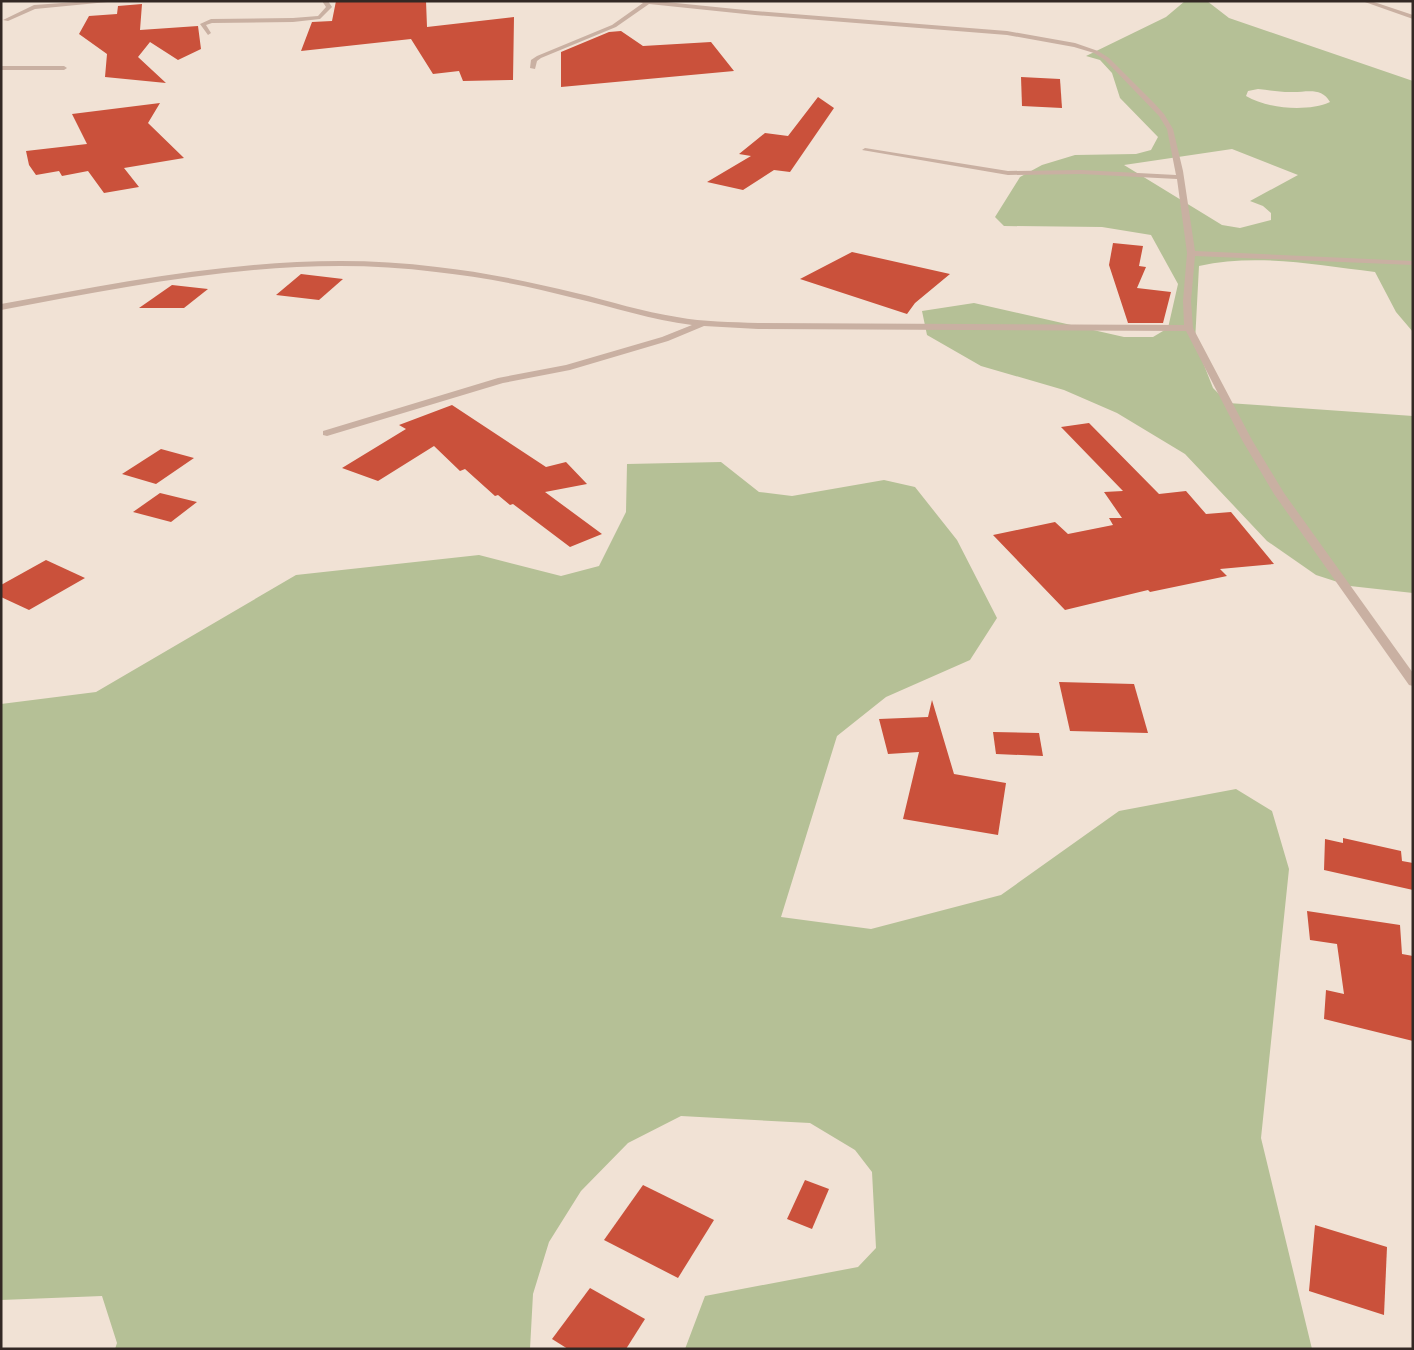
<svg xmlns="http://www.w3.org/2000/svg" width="1414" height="1350" viewBox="0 0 1414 1350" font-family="Barlow,sans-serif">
<rect width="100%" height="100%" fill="#f1e2d5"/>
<!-- green -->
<g fill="#b5c096" fill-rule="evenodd">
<path d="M1185 1H1207L1229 18 1413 81V332L1396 312 1375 272C1317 265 1257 253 1199 266L1195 342 1213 388 1228 403 1413 416V593L1350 586 1316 575 1267 541 1185 454 1117 413 1064 390 981 366 927 335 922 311 974 303 1124 337H1153L1168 328 1178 284 1151 235 1102 227 1004 226 995 217 1020 177 1042 165 1075 155 1136 154 1151 150 1158 137 1120 98 1112 73 1100 60 1086 56 1166 17ZM1258 89C1269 90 1279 92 1290 92 1305 93 1321 86 1330 102 1308 112 1268 109 1246 96L1248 91ZM1232 149 1298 175 1250 201 1263 206 1271 213V220L1240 228 1222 225 1124 165Z"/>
<polygon points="721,462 759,492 792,496 884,480 915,487 957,540 997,618 970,660 886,697 837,736 781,917 871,929 1001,895 1119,811 1236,789 1272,811 1289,869 1261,1138 1312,1349 685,1349 705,1296 858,1267 876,1248 872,1172 855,1150 810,1123 681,1116 628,1143 581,1191 549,1242 533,1294 530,1349 115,1349 117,1343 102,1296 1,1300 1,704 96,692 296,575 479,555 561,576 599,566 626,512 627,464"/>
</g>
<!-- building -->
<g fill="#ca513b">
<polygon points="336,1 426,1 427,27 514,17 513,80 463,81 459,71 433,74 411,39 301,51 312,22 332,21"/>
<polygon points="142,4 140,30 198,26 201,49 178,60 150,42 138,57 166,83 105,77 107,54 79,34 89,16 117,14 118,6"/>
<polygon points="621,31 643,46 711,42 734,71 561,87 561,52 609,32"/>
<polygon points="1021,77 1060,79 1062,108 1022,106"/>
<polygon points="818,97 834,108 790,172 774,170 743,190 707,182 751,156 739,154 765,133 788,136"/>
<polygon points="160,103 148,123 184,158 124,168 139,187 104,193 88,171 62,176 59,171 36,175 29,165 26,151 87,144 72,114"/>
<polygon points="1113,243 1143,246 1139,266 1146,267 1137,288 1171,292 1163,323 1128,323 1109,265"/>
<polygon points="852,252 950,274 915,303 907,314 800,279"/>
<polygon points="301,274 343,279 319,300 276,295"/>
<polygon points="172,285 208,289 184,308 139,308"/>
<polygon points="452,405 546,467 566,462 587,484 545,492 602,534 570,547 513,504 510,505 498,495 495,496 465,469 460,471 434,446 378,481 342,468 406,429 399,425"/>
<polygon points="1089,423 1159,494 1186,491 1206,514 1231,512 1274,564 1220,569 1227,576 1150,592 1148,590 1065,610 993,535 1055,522 1068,534 1113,525 1109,518 1122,518 1104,492 1123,491 1061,427"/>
<polygon points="161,449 194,458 156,484 122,474"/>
<polygon points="160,493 197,502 171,522 133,512"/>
<polygon points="46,560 85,578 29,610 1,597 1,585"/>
<polygon points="1059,682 1134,684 1148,733 1070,731"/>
<polygon points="932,700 954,774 1006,783 998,835 903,819 919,752 888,754 879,719 928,717"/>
<polygon points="993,732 1039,733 1043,756 996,754"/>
<polygon points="1343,838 1401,851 1402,861 1413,863 1413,890 1324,870 1325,839 1343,843"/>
<polygon points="1307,911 1400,925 1402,954 1413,956 1413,1041 1324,1019 1326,990 1344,994 1337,944 1310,940"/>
<polygon points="805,1180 829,1189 812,1229 787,1219"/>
<polygon points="643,1185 714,1220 678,1278 604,1240"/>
<polygon points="1315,1225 1387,1247 1384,1315 1309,1291"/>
<polygon points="590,1288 645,1319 626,1349 568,1349 552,1339"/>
</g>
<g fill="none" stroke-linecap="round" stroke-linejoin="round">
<!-- minor -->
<g fill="#c9b0a2" fill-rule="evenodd">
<polygon points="90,1 118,1 35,9 8,21 3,20 34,5"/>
<polygon points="322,1 328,1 332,7 320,19 293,22 212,23 206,25 211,33 208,35 200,24 211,19 293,18 318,16 326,7"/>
<path d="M635 1H656L755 11 1007 31 1075 43 1098 51 1109 58 1154 103 1164 114 1173 129 1183 171 1195 251 1413 261V265L1195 256 1191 301 1193 328 1252 440 1284 493 1413 673V686L1409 685 1274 494 1242 440 1186 331 758 329 704 326 668 341 570 370 503 383 327 436 323 435V431L498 378 566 365 662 337 692 325C652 320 613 307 574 298 529 286 482 277 436 272 290 253 145 283 1 310V304C145 278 290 248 437 267 483 272 531 282 576 293 610 301 643 312 677 317 704 322 731 322 758 323L1184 325 1183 301 1187 253 1177 179 1081 174 1008 175 862 150 865 148 1008 171 1081 170 1176 175 1167 129 1159 116 1105 60 1094 53 1074 47 1007 35 755 15 649 4 616 27 541 58 537 61 535 69 530 68 531 60 537 56 612 25 643 3Z"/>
<polygon points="1362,1 1371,1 1413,15 1413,19"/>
<polygon points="1,66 64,66 67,68 64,70 1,70"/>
</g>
</g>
<!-- border -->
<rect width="1414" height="1350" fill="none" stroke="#332824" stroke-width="5"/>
</svg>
